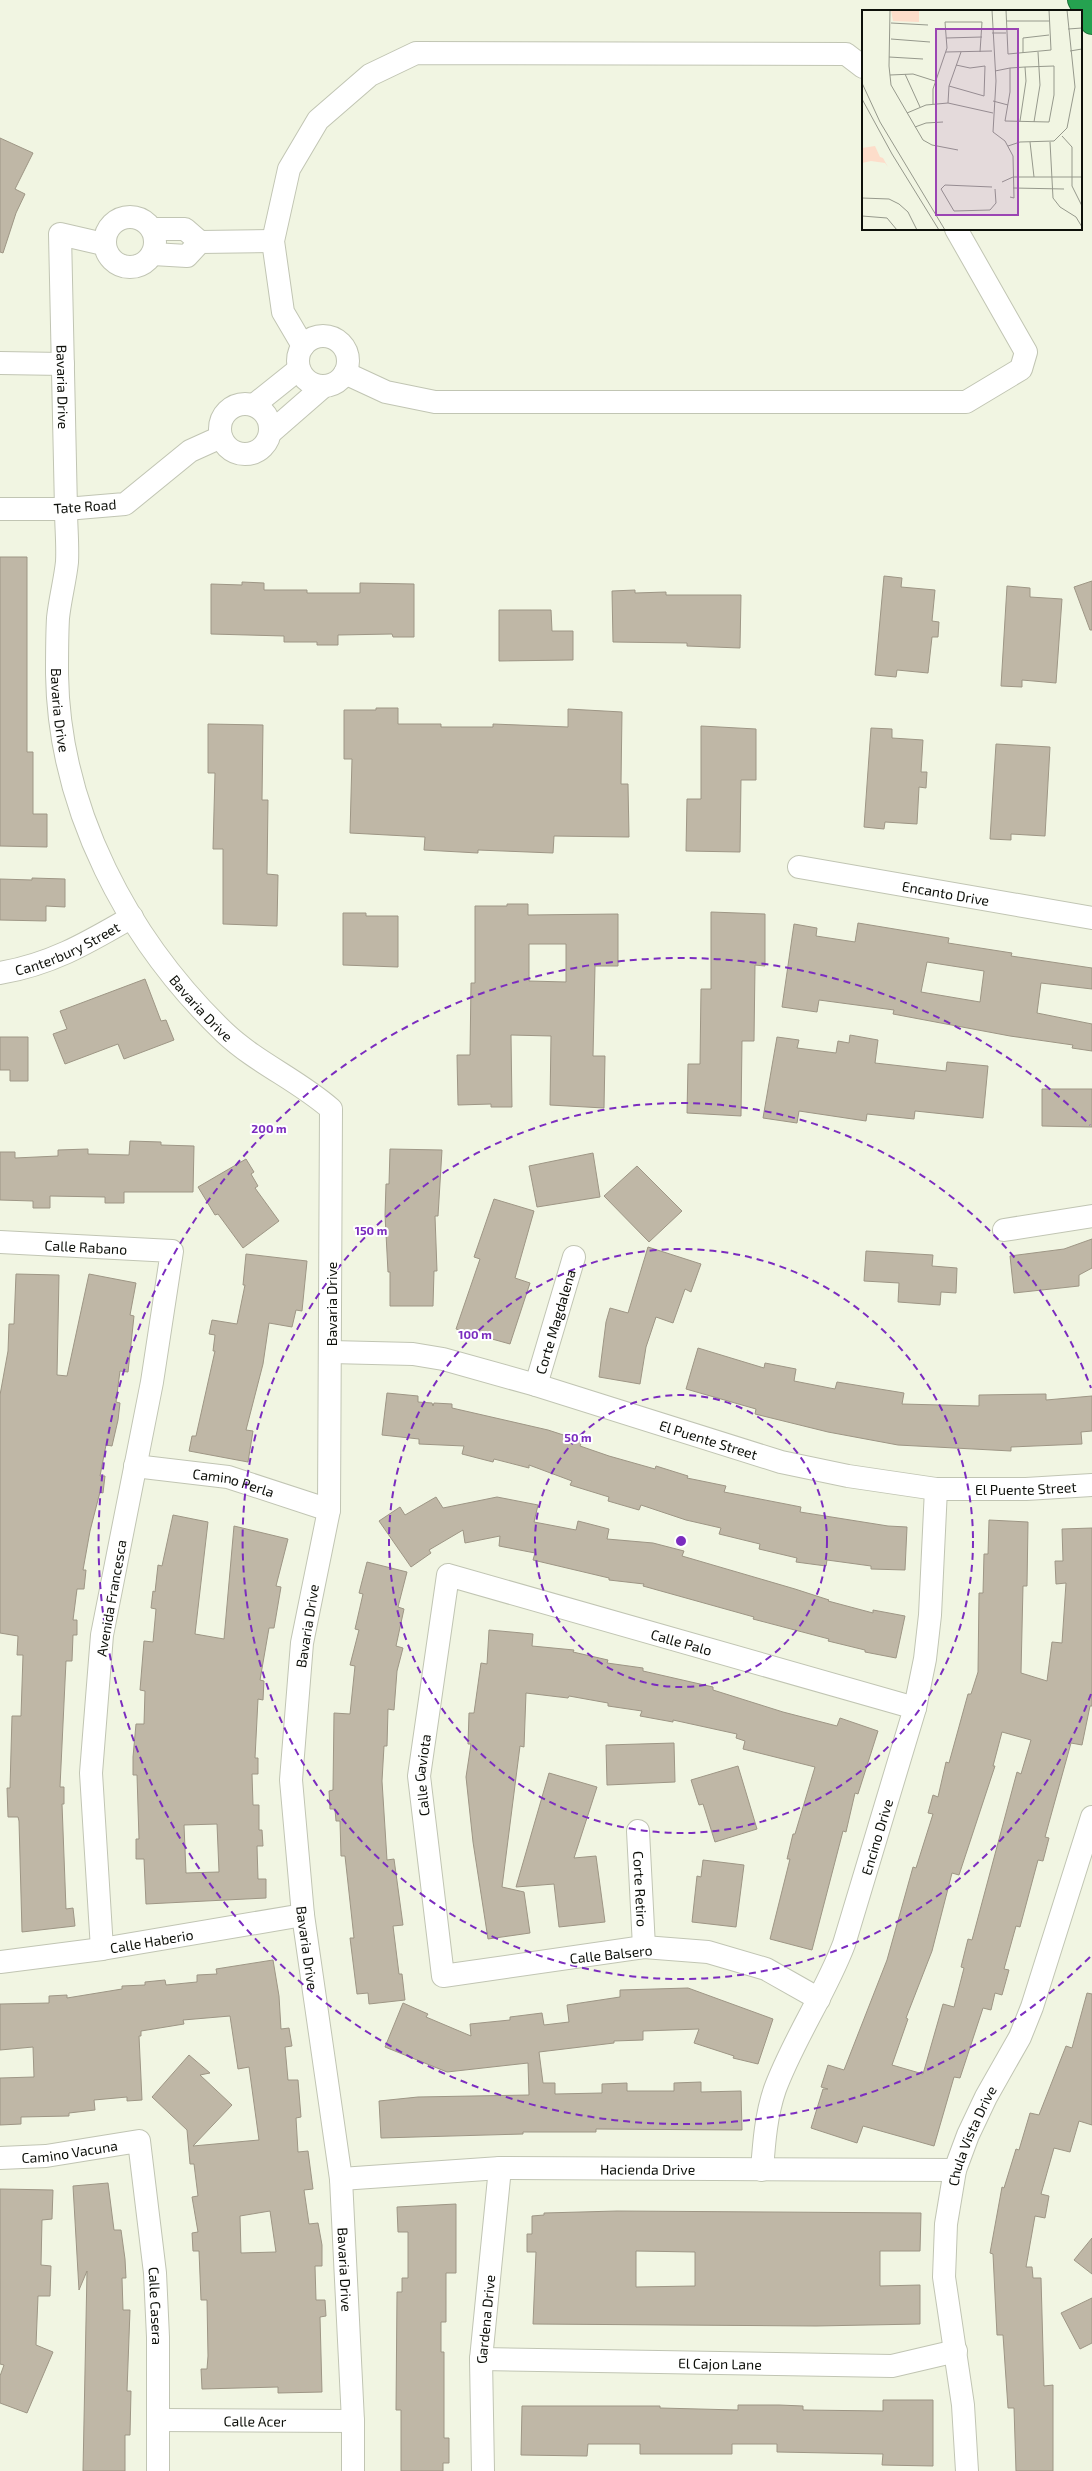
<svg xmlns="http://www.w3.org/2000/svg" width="1092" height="2471" viewBox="0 0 1092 2471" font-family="'Exo 2',sans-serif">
<rect width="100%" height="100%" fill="#f1f5e2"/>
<!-- building -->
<g fill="#bfb7a6" stroke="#9e9685" fill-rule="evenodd">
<polygon points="0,138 33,153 15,189 25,194 16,213 3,253 0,252"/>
<polygon points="0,557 27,557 27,752 33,752 33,814 47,814 47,847 0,846"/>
<polygon points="884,576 902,578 901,587 935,590 932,621 939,622 938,637 932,637 928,673 897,670 896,677 875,675"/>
<polygon points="1092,581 1092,630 1090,630 1074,587"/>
<polygon points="242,582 264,583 264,590 307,590 307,593 360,593 360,583 414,584 414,637 393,637 392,634 338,635 338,645 317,645 317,642 284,642 284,636 211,634 211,584 242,585"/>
<polygon points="1007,586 1030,588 1030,597 1062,599 1056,683 1022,680 1022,687 1001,686"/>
<polygon points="635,590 635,593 666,592 666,595 741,595 740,648 687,646 687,643 613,642 612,591"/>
<polygon points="499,610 551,610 552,631 573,631 573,660 499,661"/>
<polygon points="376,708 398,708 398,724 441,724 441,727 493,727 493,724 568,727 568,709 622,712 621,784 628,784 629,837 554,836 553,853 478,850 478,853 424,850 425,837 350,833 352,759 344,759 344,710 376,710"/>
<polygon points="208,724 263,725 262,800 268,800 267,874 278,875 277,926 223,924 223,849 213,849 215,773 208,773"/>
<polygon points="701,726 756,729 756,780 741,780 740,852 686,851 687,799 701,799"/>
<polygon points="871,728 892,729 892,738 923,740 921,772 927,772 926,788 919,787 917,824 885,822 884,829 864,827"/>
<polygon points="996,744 1050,747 1045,836 1011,834 1011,840 990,839"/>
<polygon points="32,878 65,879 65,907 46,906 46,921 0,920 0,879 32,880"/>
<path d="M507 904H528V915L618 914V966H595L593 1056H605L604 1108 550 1105 551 1036 511 1035 512 1107H491V1104L458 1105 457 1055H470L471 983H475V906H507ZM529 944H566V982L529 981Z"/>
<polygon points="711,912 765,914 765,966 755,965 754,1041 742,1041 741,1116 687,1113 688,1064 700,1064 701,989 711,989"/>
<polygon points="343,913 366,913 366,916 398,916 398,967 343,965"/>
<path d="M858 923 949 938 948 943 1012 953 1011 956 1092 968V989L1041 983 1037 1013 1092 1024V1051L1072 1048 1073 1045 1010 1036 893 1014 894 1010 819 1000 817 1012 782 1007 794 924 817 928 816 936 855 942ZM927 962 984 971 980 1002 921 992Z"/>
<polygon points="145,979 161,1021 166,1020 174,1040 124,1059 118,1044 65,1064 53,1034 67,1029 60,1011"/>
<polygon points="850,1035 878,1040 875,1063 946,1071 947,1062 988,1066 983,1118 915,1111 914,1119 867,1114 866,1121 799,1111 797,1123 763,1118 777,1037 799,1040 797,1048 836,1053 838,1041 849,1043"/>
<polygon points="0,1037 28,1037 28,1081 10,1081 10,1070 0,1070"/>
<polygon points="1042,1089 1092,1089 1092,1127 1042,1126"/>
<polygon points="130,1141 161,1142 161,1145 194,1146 193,1192 124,1192 124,1203 105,1203 105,1197 50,1196 50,1208 33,1208 33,1201 0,1200 0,1152 15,1152 15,1158 58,1156 58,1150 88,1149 88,1154 129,1155"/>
<polygon points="390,1149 442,1150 438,1216 435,1216 437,1271 434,1271 433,1306 390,1306 390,1272 388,1272 385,1215 386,1184 389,1184"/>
<polygon points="593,1153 600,1197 537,1207 529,1166"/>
<polygon points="246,1159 254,1172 251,1174 258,1186 255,1188 279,1221 243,1248 218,1214 215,1215 198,1187"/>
<polygon points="637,1166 682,1211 649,1242 604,1196"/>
<polygon points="494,1199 534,1211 515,1278 530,1283 510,1344 456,1329 480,1259 474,1257"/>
<polygon points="1092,1239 1092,1268 1079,1275 1079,1286 1014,1293 1010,1256 1064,1249"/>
<polygon points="648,1247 701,1264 691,1292 685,1289 673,1323 656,1317 646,1347 640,1384 599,1377 606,1322 610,1308 628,1313"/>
<polygon points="866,1251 933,1255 932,1266 957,1268 956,1293 941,1292 940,1305 898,1302 899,1283 864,1281"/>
<polygon points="246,1254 307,1261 302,1311 296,1310 292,1327 269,1323 263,1364 246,1430 253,1431 248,1462 189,1451 192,1436 196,1436 215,1351 213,1351 215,1335 209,1334 212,1320 237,1324 245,1285 243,1285"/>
<polygon points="16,1274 59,1275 57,1375 67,1376 89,1274 136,1283 130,1315 134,1316 128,1372 120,1371 116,1402 120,1403 118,1420 112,1446 106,1445 100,1476 105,1476 103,1493 100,1492 90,1531 83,1570 86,1570 84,1589 77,1589 73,1620 77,1620 77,1635 73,1635 72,1661 66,1661 60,1787 64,1787 64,1804 62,1804 66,1909 73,1908 75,1926 22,1932 19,1821 18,1817 8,1817 7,1788 10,1788 12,1716 21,1716 23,1655 17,1655 18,1636 0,1633 0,1395 8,1351 9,1324 14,1324"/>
<polygon points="698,1348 764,1368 765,1363 796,1369 794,1381 835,1389 837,1382 904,1393 902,1404 979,1406 979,1395 1046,1394 1046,1400 1092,1396 1092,1431 1081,1432 1082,1444 1011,1447 1011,1451 898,1445 828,1432 755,1414 756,1409 686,1389"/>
<polygon points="387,1393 418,1396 418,1402 432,1403 433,1406 434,1403 452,1404 452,1408 548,1430 582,1441 580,1446 609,1456 655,1469 656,1466 688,1476 687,1478 726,1486 724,1492 801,1507 800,1512 888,1526 907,1527 905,1570 871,1569 871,1566 827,1560 826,1566 796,1562 797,1558 759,1549 760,1544 719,1534 721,1528 686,1520 641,1505 639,1510 608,1501 609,1497 570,1485 572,1481 529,1465 529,1468 494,1459 493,1462 462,1454 464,1446 419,1444 419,1439 382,1435"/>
<polygon points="436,1497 443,1508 497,1497 538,1505 534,1522 576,1530 578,1521 609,1529 607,1539 653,1543 684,1551 682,1556 795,1589 829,1600 828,1601 873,1613 873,1610 905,1616 896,1658 865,1652 865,1650 828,1641 829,1639 753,1619 754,1617 643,1586 644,1584 609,1580 609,1578 533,1560 535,1553 499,1546 500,1536 465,1543 463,1530 429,1550 431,1553 411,1567 379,1521 400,1507 405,1515"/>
<path d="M173 1515 208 1522 195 1634 224 1639 234 1526 288 1539 276 1586 281 1587 274 1628H269L260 1680 264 1681 263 1700 258 1699 255 1758H258V1774H252L253 1805H259V1830H262L263 1846H257L258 1879H266V1898L146 1904 144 1859H136V1839H139L137 1775H133V1757L136 1724H144L145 1691 140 1690 144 1641 153 1642 156 1609 151 1608 153 1591 155 1592 158 1565 162 1566ZM217 1824 219 1872 186 1873 184 1825Z"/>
<path d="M989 1520 1028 1522 1027 1586H1023L1021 1673 1047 1681 1052 1642 1062 1643 1066 1583 1056 1584 1055 1561H1063L1062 1529 1092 1528V1706H1090L1082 1745 1071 1743 1045 1837 1049 1838 1043 1861 1038 1860 1020 1927 1016 1926 1011 1944 1004 1969 1009 1970 1002 1995 995 1993 991 2010 983 2008 960 2078 954 2077 934 2146 863 2126 857 2143 811 2128 823 2089H828L821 2087 828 2065 844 2070 887 1960 913 1867 916 1868 933 1814 928 1813 933 1795 938 1797 946 1762 949 1763 968 1694H971L978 1672 979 1593H983L984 1554H988ZM1002 1732 1031 1740 1021 1774 1017 1772 972 1940 968 1939 961 1967 964 1968 954 2007 943 2004 923 2074 892 2065 908 2019 906 2018 932 1951 952 1873 959 1875 995 1766H993Z"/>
<polygon points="367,1562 407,1572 398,1607 404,1609 396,1646 403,1648 397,1671 394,1710 388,1709 387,1746 384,1746 382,1781 387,1860 394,1859 403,1925 393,1926 399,1974 402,1974 405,2000 369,2004 368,1993 357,1994 350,1938 354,1938 345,1856 341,1856 340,1821 336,1821 335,1809 330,1809 329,1791 333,1790 334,1713 350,1714 355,1666 350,1665 359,1630 355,1629 363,1594 359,1593"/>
<polygon points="489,1630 533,1634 532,1646 574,1650 573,1652 608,1660 607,1663 643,1668 643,1671 713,1687 713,1690 783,1712 837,1726 840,1718 878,1731 858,1794 855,1793 846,1832 843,1831 812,1950 770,1939 790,1859 787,1859 793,1834 795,1834 815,1767 743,1749 745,1741 736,1738 737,1734 673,1720 673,1722 640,1716 642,1711 608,1706 608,1703 569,1696 568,1698 526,1693 524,1747 520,1746 502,1887 524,1892 530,1933 488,1939 473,1842 466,1777 471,1744 468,1744 469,1713 474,1713 481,1663 487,1664"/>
<polygon points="674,1743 675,1782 607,1785 606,1745"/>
<polygon points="738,1766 757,1829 715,1842 703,1804 699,1805 691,1780"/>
<polygon points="549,1773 597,1787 574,1858 596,1856 605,1922 559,1927 554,1884 516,1887"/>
<polygon points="703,1860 744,1865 736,1927 692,1922 697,1876 701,1877"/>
<path d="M273 1960 279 1996 281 2029 289 2028 292 2046 285 2047 288 2080H298L301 2117 296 2118 298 2152 308 2151 313 2189 304 2190 309 2224 318 2223 322 2245V2266H315L316 2300H325L326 2316 320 2317 322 2392 278 2393V2387L202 2389 201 2369H207L208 2356 207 2300H201L199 2251H193L192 2233 198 2232 192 2197 198 2196 194 2164H190L187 2130 152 2097 189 2055 210 2073 200 2075 232 2105 193 2146 259 2140 249 2067 238 2069 230 2016 183 2020 184 2024 141 2031V2036H139L142 2100 127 2101V2097L94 2100 95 2110 69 2113V2116L21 2117V2124L0 2125V2078L34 2077 33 2047 0 2050V2004L49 2003V1996L67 1995V1998L122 1989V1986L145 1985V1982L165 1980 166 1985 197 1982V1975L217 1974 216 1969ZM270 2211 276 2252 241 2253 240 2216Z"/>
<polygon points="688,1988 773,2019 758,2064 733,2058 734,2056 694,2043 699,2029 643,2031 643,2040 614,2041 614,2043 539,2052 543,2083 555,2083 555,2094 602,2093 602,2084 627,2083 627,2091 674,2091 674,2083 701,2082 701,2092 741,2091 742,2130 596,2129 596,2132 523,2132 523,2134 381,2138 379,2101 418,2097 529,2095 528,2063 447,2072 385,2047 403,2003 428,2014 426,2017 471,2036 470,2024 510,2020 510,2017 542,2013 544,2025 569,2022 567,2005 620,1997 620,1990"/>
<polygon points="1087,1993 1092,1994 1092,2125 1079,2121 1070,2152 1054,2148 1041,2194 1049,2196 1045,2218 1035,2216 1026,2267 1032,2267 1033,2278 1041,2278 1044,2386 1053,2385 1053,2471 1016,2471 1014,2408 1008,2408 1003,2335 997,2335 993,2254 990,2253 1002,2187 1004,2188 1016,2149 1019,2150 1030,2113 1039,2115 1066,2046 1072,2048"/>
<polygon points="108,2183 114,2230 121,2230 125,2259 126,2278 122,2278 123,2310 130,2310 127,2391 131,2391 130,2435 125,2435 125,2471 83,2471 87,2271 79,2290 73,2186"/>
<polygon points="0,2189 53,2190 52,2219 42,2220 41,2265 51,2266 50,2296 38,2296 36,2345 53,2352 27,2413 0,2403 0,2376 4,2365 0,2364"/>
<polygon points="456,2204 456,2273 446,2273 446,2322 441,2322 441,2352 444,2352 444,2438 449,2438 449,2463 443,2463 443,2471 401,2471 401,2410 396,2410 397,2292 402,2292 402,2278 408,2278 408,2232 398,2232 397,2207"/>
<path d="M617 2211 921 2213 920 2251H880V2286L920 2285V2324L816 2326 533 2324 536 2252H527V2234H532V2216L544 2215V2213ZM636 2251 695 2252V2286L636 2287Z"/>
<polygon points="1092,2238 1092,2274 1074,2260"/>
<polygon points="1092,2298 1092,2343 1080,2349 1061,2313"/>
<polygon points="883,2400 933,2400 933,2466 882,2465 883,2454 777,2452 777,2444 732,2444 732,2454 640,2454 640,2444 588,2444 587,2456 521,2455 522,2406 660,2406 660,2408 738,2410 738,2405 779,2405 803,2406 803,2410 883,2411"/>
</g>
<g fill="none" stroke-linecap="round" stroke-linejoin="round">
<!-- street casing -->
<g stroke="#c1c5b3" stroke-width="24">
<g id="street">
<circle cx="130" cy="242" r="25"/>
<polyline points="152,229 185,229 200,242"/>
<path id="s1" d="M105 242 99 243 60 234 66 509 125 504 190 451 221 437"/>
<polyline points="153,254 187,256 200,242 273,241"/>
<circle cx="323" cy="361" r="25"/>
<polyline points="303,346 283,312 273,241 289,169 318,120 370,75 416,53 846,54 863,67"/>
<polyline points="0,363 63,364"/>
<polyline points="345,373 386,392 435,402 966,402 1021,369 1026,352 956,229"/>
<circle cx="245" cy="429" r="25"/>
<polyline points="254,405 299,369"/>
<polyline points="270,433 324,386"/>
<path id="s2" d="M799 867 1092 918"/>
<path id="s3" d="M0 973C52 964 87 943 132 917"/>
<polyline points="1004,1230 1092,1216"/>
<path id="s4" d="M0 1242 172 1251 152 1382 102 1635 91 1773 102 1949"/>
<path id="s5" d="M331 1352 413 1354 443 1359 536 1385 781 1462 848 1476 936 1489H1026L1092 1485"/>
<path id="s6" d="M536 1385 574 1257"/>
<path id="s7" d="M135 1466 228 1477 329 1510"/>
<path id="s8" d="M638 1831 644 1947"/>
<path id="s9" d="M0 1962 102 1949 303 1915"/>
<path id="s10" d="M819 1999 766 1969 708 1952 644 1947 443 1976 419 1776 448 1575 915 1708"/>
<path id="s11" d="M0 2158 46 2156 139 2141 155 2273 158 2337V2471"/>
<path id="s12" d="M762 2170C764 2143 766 2115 775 2089 794 2038 825 1994 844 1944L915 1708 925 1659 930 1615 936 1489"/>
<path id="s13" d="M341 2179 500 2168 955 2170"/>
<path id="s14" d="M481 2359 892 2366 956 2351"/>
<path id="s15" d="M158 2420 353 2421"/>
<path id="s16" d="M483 2471 481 2359 500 2168"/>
<path id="s17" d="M967 2471 963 2405 944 2277 946 2224 955 2170 968 2135 986 2097 1020 2037 1032 2007 1092 1817"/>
</g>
</g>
<!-- secondary casing -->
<g stroke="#c1c5b3" stroke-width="24">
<g id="secondary">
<path id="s18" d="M0 509H66C66 526 68 545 67 562 65 581 60 599 58 618 57 636 57 656 57 674 59 810 128 940 225 1033 257 1063 298 1080 331 1109L329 1510 302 1643 291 1780 303 1915 341 2179 353 2421V2471"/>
</g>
</g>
<!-- highway casing -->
<g stroke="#1d6f38" stroke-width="24">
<polyline id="highway" points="1079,0 1092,23"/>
</g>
<!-- street -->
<use href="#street" stroke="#fff" stroke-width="22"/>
<!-- secondary -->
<use href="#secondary" stroke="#fff" stroke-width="22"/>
<!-- highway -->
<use href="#highway" stroke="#25a250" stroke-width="22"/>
</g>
<!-- distance rings -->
<g fill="none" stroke="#7b2cbf" stroke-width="2" stroke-dasharray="7 5">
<circle cx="681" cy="1541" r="146"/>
<circle cx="681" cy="1541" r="292"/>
<path d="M1091 1694A438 438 0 1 1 1091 1388"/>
<path d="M1090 1957A583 583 0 1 1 1090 1125"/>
</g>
<g text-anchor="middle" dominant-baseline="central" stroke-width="4" stroke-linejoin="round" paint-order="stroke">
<!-- street labels -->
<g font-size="14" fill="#0e100a" stroke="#fff">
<text stroke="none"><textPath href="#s1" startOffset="199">Bavaria Drive</textPath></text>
<text transform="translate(85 506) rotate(-4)">Tate Road</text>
<text stroke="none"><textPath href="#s18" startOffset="268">Bavaria Drive</textPath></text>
<text stroke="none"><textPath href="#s2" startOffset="149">Encanto Drive</textPath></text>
<text stroke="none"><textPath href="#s3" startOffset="72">Canterbury Street</textPath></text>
<text stroke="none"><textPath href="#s18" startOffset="604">Bavaria Drive</textPath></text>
<text stroke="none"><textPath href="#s4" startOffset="86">Calle Rabano</textPath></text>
<text transform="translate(331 1304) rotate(-90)">Bavaria Drive</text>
<text stroke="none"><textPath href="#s6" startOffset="66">Corte Magdalena</textPath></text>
<text stroke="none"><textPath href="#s5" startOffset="390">El Puente Street</textPath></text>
<text stroke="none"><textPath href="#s7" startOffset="100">Camino Perla</textPath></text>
<text stroke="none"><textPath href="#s5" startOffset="713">El Puente Street</textPath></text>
<text transform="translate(111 1598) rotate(-80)">Avenida Francesca</text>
<text transform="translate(307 1626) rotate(-81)">Bavaria Drive</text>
<text stroke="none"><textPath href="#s10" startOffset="1036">Calle Palo</textPath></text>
<text stroke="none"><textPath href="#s10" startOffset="591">Calle Gaviota</textPath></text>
<text stroke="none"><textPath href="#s12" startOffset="355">Encino Drive</textPath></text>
<text stroke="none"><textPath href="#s8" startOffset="58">Corte Retiro</textPath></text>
<text stroke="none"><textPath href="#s9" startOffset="153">Calle Haberio</textPath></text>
<text stroke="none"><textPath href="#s18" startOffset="1612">Bavaria Drive</textPath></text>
<text transform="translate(611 1954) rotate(-6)">Calle Balsero</text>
<text stroke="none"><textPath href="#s17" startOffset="341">Chula Vista Drive</textPath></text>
<text stroke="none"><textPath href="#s11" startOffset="70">Camino Vacuna</textPath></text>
<text stroke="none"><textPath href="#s13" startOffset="307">Hacienda Drive</textPath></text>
<text stroke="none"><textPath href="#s18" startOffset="1936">Bavaria Drive</textPath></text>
<text stroke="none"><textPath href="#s11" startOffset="306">Calle Casera</textPath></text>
<text stroke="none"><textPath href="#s16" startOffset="152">Gardena Drive</textPath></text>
<text stroke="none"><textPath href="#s14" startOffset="239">El Cajon Lane</textPath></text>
<text stroke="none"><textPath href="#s15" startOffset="97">Calle Acer</textPath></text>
</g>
</g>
<!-- overview -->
<g transform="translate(862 10)">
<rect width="220" height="220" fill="#f1f5e2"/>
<path d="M29 0H57V12L31 11ZM13 136 18 147 21 148 26 157 23 153 9 151 0 153V138Z" fill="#fdddca"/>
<path fill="none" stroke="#96998c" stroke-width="1" d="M28 0 27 56 29 75 61 130 70 135 96 140M130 0 134 71 131 122 143 131 151 146 152 188 148 187M144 0 146 44 189 40 187 0M144 11H187M29 13 66 15M206 19 220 18M130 23H144M84 28 120 27M29 29 68 32M208 41 220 39M84 42 130 41M161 43V28L187 25M27 47 61 49M133 61 148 58 163 57 192 56V85L187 112 143 111 148 82V58M43 64 58 97M28 65 51 64 73 71M0 73 18 112 83 220M87 76 122 86 123 56 108 58 94 55M0 89 30 144 77 220M131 91 146 95M86 93 87 76 99 42M71 94V79L85 38 83 12H120L118 42M45 103 64 95 86 93 131 103M158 111 164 71 163 57M172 112 178 75 176 42M53 117 64 113 81 112M200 126 210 137V176L220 196M168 132 172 167M188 132 191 188 198 197 214 207 220 217M146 136 158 132 192 131 205 118 213 77 205 0M140 172 151 167H220M130 177 83 175 79 179 92 201 128 200 134 193 133 179M151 178 202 179M0 188 27 189 37 194 46 202 55 220M0 206 25 208 35 220M0 206V220"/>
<path fill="#9b45b3" fill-opacity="0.15" stroke="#9b45b3" stroke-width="2" d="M74 19H156V205H74Z"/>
<rect width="220" height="220" fill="none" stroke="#0e100a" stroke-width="2"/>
</g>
<circle cx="681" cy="1541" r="6" fill="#7b2cbf" stroke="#fff" stroke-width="2"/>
<g font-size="12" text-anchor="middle" font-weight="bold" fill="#7b2cbf" stroke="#fff" stroke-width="4" stroke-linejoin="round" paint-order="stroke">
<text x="269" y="1133">200 m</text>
<text x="371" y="1235">150 m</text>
<text x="475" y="1339">100 m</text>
<text x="578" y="1442">50 m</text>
</g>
</svg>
